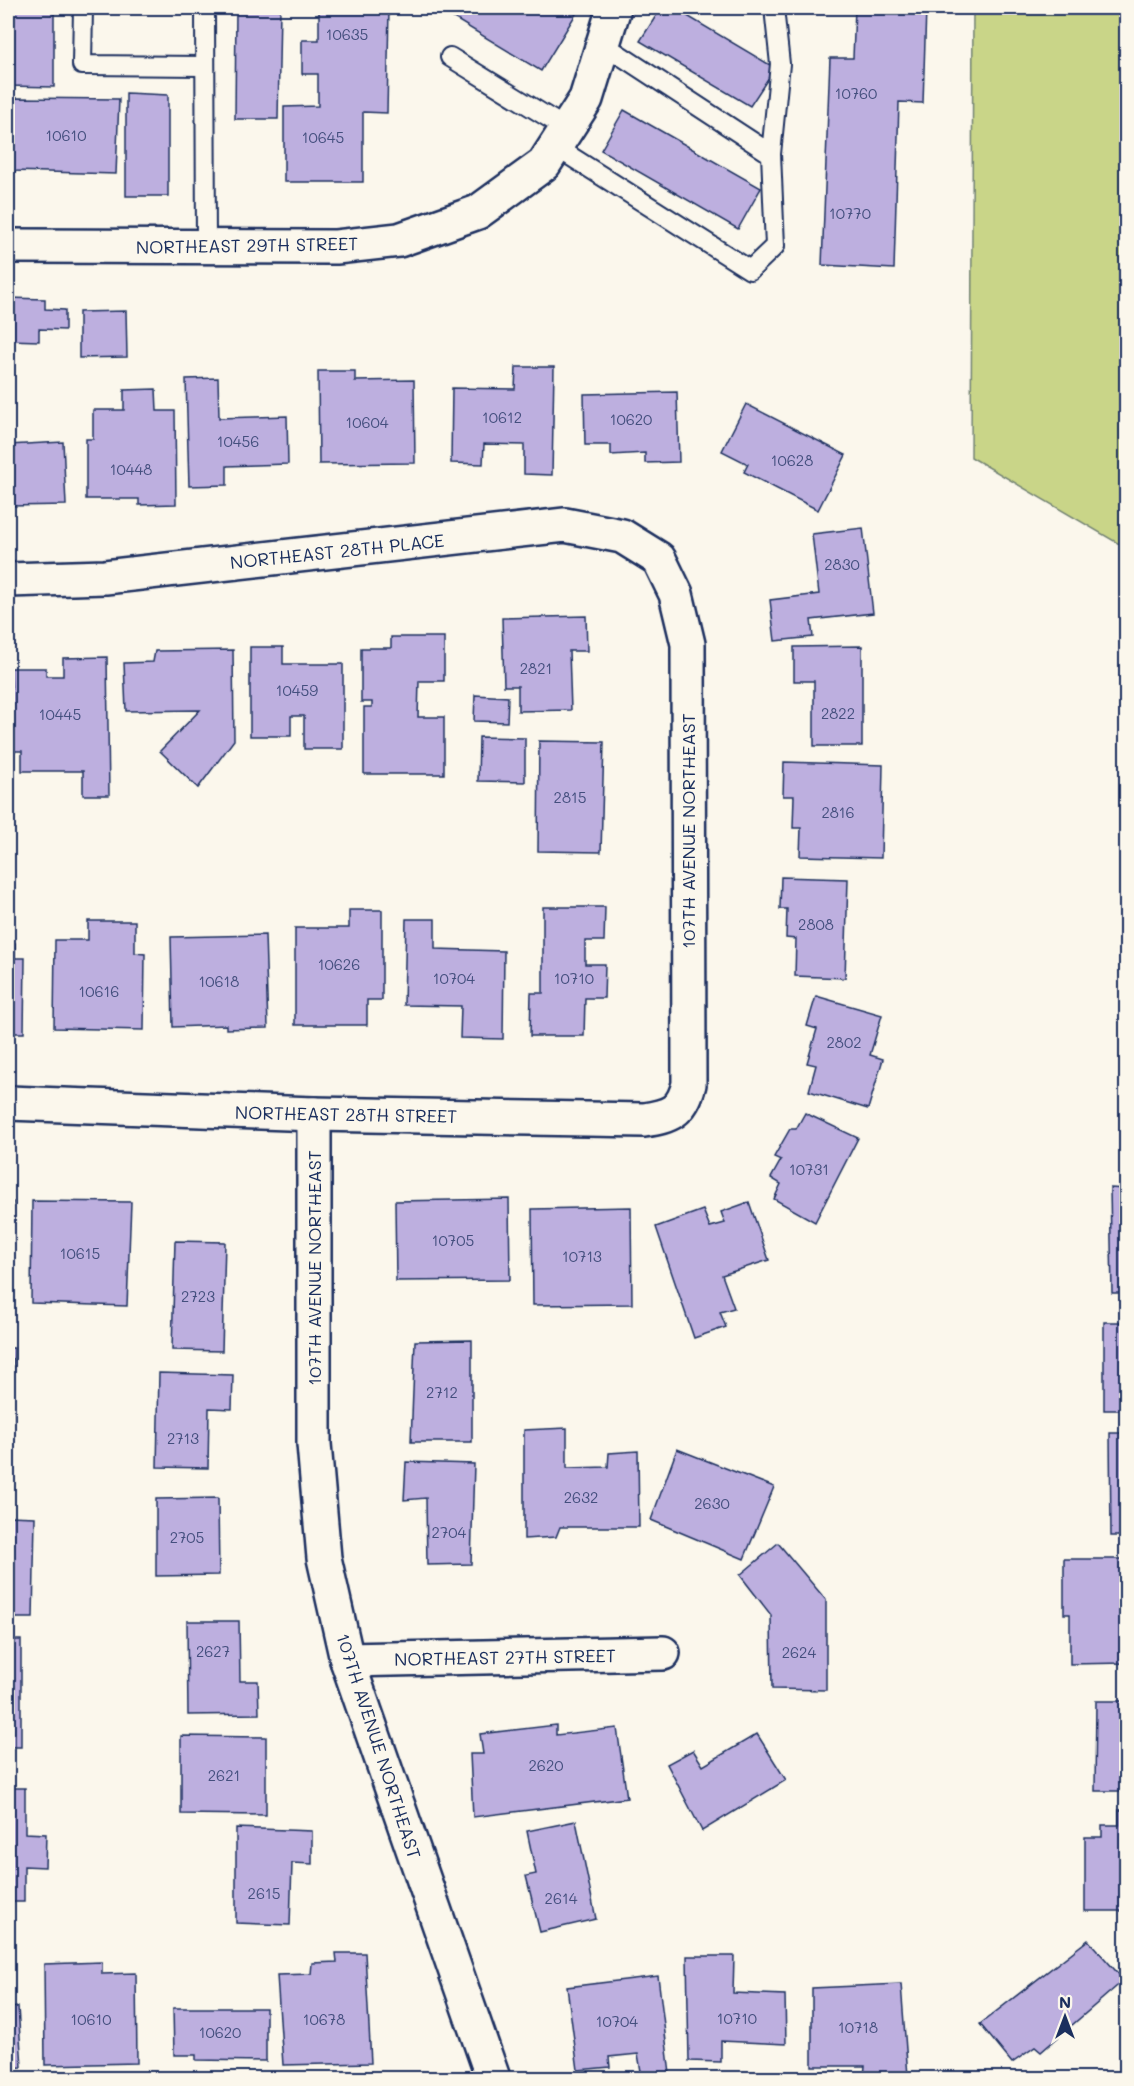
<svg xmlns="http://www.w3.org/2000/svg" width="1134" height="2086" viewBox="0 0 1134 2086" font-family="Mali,sans-serif">
<rect width="100%" height="100%" fill="#fbf7ec"/>
<filter id="ink" filterUnits="userSpaceOnUse"><feTurbulence type="fractalNoise" baseFrequency=".0167" numOctaves="2"/><feDisplacementMap in="SourceGraphic" scale="12" xChannelSelector="R" yChannelSelector="G"/><feConvolveMatrix kernelMatrix="1 2 1 2 8 2 1 2 1" color-interpolation-filters="sRGB"/></filter>
<g filter="url(#ink)">
<!-- green -->
<polygon fill="#c9d588" stroke="#728273" stroke-width="1.5" points="973,8 1126,8 1126,548 971,457"/>
<!-- building -->
<g fill="#bdafdf" stroke="#1b2f5e" stroke-width="1.5">
<polygon points="10,8 54,8 54,87 9,86"/>
<polygon points="236,8 280,8 278,119 235,119"/>
<polygon points="319,8 389,8 387,113 363,112 363,182 284,182 284,107 318,106 318,74 302,74 302,40 319,40"/>
<polygon points="437,8 575,8 579,9 541,71"/>
<polygon points="661,8 674,8 775,68 750,106 640,41"/>
<polygon points="855,8 926,8 923,103 899,102 894,269 822,265 830,58 853,58"/>
<polygon points="126,93 168,95 168,196 126,196"/>
<polygon points="15,98 119,99 116,174 13,171"/>
<polygon points="624,110 761,188 738,229 601,150"/>
<polygon points="8,298 45,299 45,309 65,310 65,330 39,329 39,341 8,340"/>
<polygon points="126,311 127,357 79,358 79,312"/>
<polygon points="516,367 554,367 552,475 524,474 524,445 484,444 483,464 451,463 452,388 515,389"/>
<polygon points="318,371 355,371 355,381 414,380 415,463 319,464"/>
<polygon points="218,378 219,418 287,416 288,464 227,466 227,485 189,486 186,379"/>
<polygon points="156,389 157,411 175,411 176,504 139,505 139,499 86,499 86,439 93,439 93,410 124,410 124,390"/>
<polygon points="677,392 679,462 645,463 645,453 611,455 611,445 585,445 584,394"/>
<polygon points="746,404 846,455 818,510 744,472 748,464 722,451"/>
<polygon points="63,442 66,505 8,506 8,445"/>
<polygon points="863,528 873,613 811,620 813,637 775,641 770,600 819,594 812,534"/>
<polygon points="586,616 587,651 569,651 571,710 518,711 518,686 504,686 502,618"/>
<polygon points="391,637 444,637 444,681 419,681 418,717 444,717 444,774 364,774 364,707 372,707 372,702 361,702 361,648 391,648"/>
<polygon points="862,646 862,746 814,746 814,681 794,681 794,647"/>
<polygon points="250,647 283,647 283,664 343,664 343,749 304,749 304,716 291,716 291,736 250,736"/>
<polygon points="233,650 234,740 198,788 160,751 200,710 126,711 124,663 153,662 155,651"/>
<polygon points="107,657 109,795 83,795 83,771 22,771 22,751 13,751 11,668 46,668 46,676 63,676 63,658"/>
<polygon points="475,695 508,697 507,722 474,721"/>
<polygon points="479,737 525,738 525,782 478,781"/>
<polygon points="539,741 604,742 601,852 538,851"/>
<polygon points="784,762 883,765 881,858 800,856 801,828 793,828 794,796 783,796"/>
<polygon points="781,877 848,879 845,978 795,976 796,939 786,938 787,909 780,909"/>
<polygon points="543,907 605,907 604,941 585,941 585,964 605,964 604,998 585,998 584,1036 530,1036 531,993 543,993"/>
<polygon points="349,910 382,910 382,1000 367,1000 367,1025 295,1025 295,928 349,928"/>
<polygon points="406,919 435,919 435,949 504,951 503,1039 460,1038 461,1006 404,1005"/>
<polygon points="88,921 135,921 135,953 145,954 144,1030 54,1028 55,940 88,940"/>
<polygon points="265,935 268,1028 226,1029 226,1025 173,1027 171,937"/>
<polygon points="8,943 15,943 15,958 25,958 24,1033 8,1033"/>
<polygon points="816,996 882,1015 870,1055 883,1059 868,1109 809,1091 816,1065 807,1063 817,1029 807,1026"/>
<polygon points="805,1113 858,1138 815,1222 774,1199 781,1184 771,1178 781,1160 774,1157 790,1129 796,1129"/>
<polygon points="1110,1188 1126,1189 1126,1293 1112,1293"/>
<polygon points="509,1199 510,1280 396,1281 395,1201"/>
<polygon points="32,1201 131,1202 127,1306 31,1303"/>
<polygon points="8,1202 13,1202 11,1270 8,1270"/>
<polygon points="749,1202 769,1260 722,1275 734,1308 720,1312 726,1327 694,1338 656,1227 703,1210 710,1227 725,1223 721,1212"/>
<polygon points="631,1207 632,1304 533,1305 532,1209"/>
<polygon points="175,1241 225,1242 222,1351 172,1350"/>
<rect x="1104" y="1322" width="22" height="88"/>
<polygon points="472,1340 472,1442 411,1442 415,1341"/>
<polygon points="8,1348 14,1348 10,1490 8,1490"/>
<polygon points="159,1373 233,1375 232,1409 209,1408 208,1468 157,1467"/>
<polygon points="567,1428 567,1468 608,1467 609,1453 638,1451 639,1527 560,1527 556,1537 524,1539 524,1430"/>
<polygon points="1110,1433 1126,1433 1126,1536 1111,1536"/>
<polygon points="677,1449 774,1487 744,1559 651,1520"/>
<polygon points="406,1462 474,1464 471,1564 427,1565 426,1498 404,1500"/>
<polygon points="218,1498 219,1575 156,1576 156,1499"/>
<polygon points="8,1516 35,1517 33,1618 8,1618"/>
<polygon points="778,1543 826,1600 826,1690 772,1689 771,1615 740,1575"/>
<polygon points="1064,1559 1126,1559 1126,1663 1070,1664 1070,1614 1064,1614"/>
<polygon points="187,1621 239,1621 240,1681 258,1681 259,1714 188,1715"/>
<rect x="8" y="1640" width="13" height="107"/>
<polygon points="1096,1701 1126,1701 1126,1791 1095,1791"/>
<polygon points="556,1725 556,1735 617,1728 627,1798 473,1817 470,1754 483,1754 480,1734"/>
<polygon points="757,1734 786,1780 702,1831 667,1764 693,1750 703,1766"/>
<polygon points="181,1736 266,1737 266,1815 181,1814"/>
<polygon points="8,1788 25,1788 25,1833 46,1834 45,1867 24,1866 24,1902 8,1902"/>
<polygon points="1119,1810 1126,1810 1126,1911 1085,1911 1085,1837 1102,1837 1102,1825 1119,1825"/>
<polygon points="576,1821 596,1919 540,1932 526,1876 536,1874 527,1831"/>
<polygon points="236,1828 312,1831 312,1864 292,1863 290,1925 236,1923"/>
<polygon points="1088,1940 1124,1980 1041,2052 1035,2047 1012,2063 980,2024"/>
<polygon points="336,1953 365,1953 371,2063 283,2065 277,1975 311,1974 312,1963 337,1962"/>
<polygon points="687,1956 734,1956 733,1993 785,1995 786,2044 721,2041 721,2062 689,2061"/>
<polygon points="102,1962 102,1974 136,1973 137,2063 45,2065 44,1964"/>
<polygon points="658,1976 670,2074 642,2077 638,2054 609,2057 610,2067 578,2070 567,1987"/>
<polygon points="901,1984 908,2076 864,2076 865,2066 812,2066 812,1988"/>
<polygon points="18,2007 22,2067 8,2068 8,2008"/>
<polygon points="173,2008 266,2008 266,2061 196,2060 196,2055 174,2055"/>
</g>
<g fill="none" stroke-linecap="round" stroke-linejoin="round">
<!-- service casing -->
<g stroke="#1b2f5e" stroke-width="22">
<g id="service">
<polyline points="83,8 82,65 205,66"/>
<polyline points="205,8 206,248"/>
<polyline points="603,44 771,154"/>
<polyline points="450,57 567,129"/>
<polyline points="556,147 750,270 775,246 771,154 780,64 774,8"/>
</g>
</g>
<!-- minor casing -->
<g stroke="#1b2f5e" stroke-width="38">
<g id="minor">
<polyline points="8,246 336,247 399,240 478,212 544,164 586,99 614,8"/>
<path d="M8 580 105 577 565 525 622 536 659 559 676 594 688 644 689 1084C682 1112 670 1116 644 1120L314 1114 8 1103"/>
<polyline points="314,1114 314,1444 324,1558 347,1660 493,2078"/>
<polyline points="347,1660 663,1653"/>
</g>
</g>
<!-- service -->
<use href="#service" stroke="#fbf7ec" stroke-width="18"/>
<!-- minor -->
<use href="#minor" stroke="#fbf7ec" stroke-width="33"/>
</g>
</g>
<g text-anchor="middle" dominant-baseline="central" stroke-width="4.5" stroke-linejoin="round" paint-order="stroke">
<!-- number labels -->
<g font-size="15" fill="#444f7e">
<text x="347" y="34">10635</text>
<text x="856" y="93">10760</text>
<text x="66" y="135">10610</text>
<text x="323" y="137">10645</text>
<text x="850" y="213">10770</text>
<text x="502" y="417">10612</text>
<text x="631" y="419">10620</text>
<text x="367" y="422">10604</text>
<text x="238" y="441">10456</text>
<text x="792" y="460">10628</text>
<text x="131" y="469">10448</text>
<text x="842" y="564">2830</text>
<text x="536" y="668">2821</text>
<text x="297" y="690">10459</text>
<text x="838" y="713">2822</text>
<text x="60" y="714">10445</text>
<text x="570" y="797">2815</text>
<text x="838" y="812">2816</text>
<text x="816" y="924">2808</text>
<text x="339" y="964">10626</text>
<text x="454" y="978">10704</text>
<text x="574" y="978">10710</text>
<text x="219" y="981">10618</text>
<text x="99" y="991">10616</text>
<text x="844" y="1042">2802</text>
<text x="809" y="1169">10731</text>
<text x="453" y="1240">10705</text>
<text x="80" y="1253">10615</text>
<text x="582" y="1256">10713</text>
<text x="198" y="1296">2723</text>
<text x="442" y="1392">2712</text>
<text x="183" y="1438">2713</text>
<text x="581" y="1497">2632</text>
<text x="712" y="1503">2630</text>
<text x="449" y="1532">2704</text>
<text x="187" y="1537">2705</text>
<text x="213" y="1651">2627</text>
<text x="799" y="1652">2624</text>
<text x="546" y="1765">2620</text>
<text x="224" y="1775">2621</text>
<text x="264" y="1893">2615</text>
<text x="561" y="1898">2614</text>
<text x="737" y="2018">10710</text>
<text x="91" y="2019">10610</text>
<text x="324" y="2019">10678</text>
<text x="617" y="2021">10704</text>
<text x="858" y="2027">10718</text>
<text x="220" y="2032">10620</text>
</g>
<!-- street labels -->
<g font-size="18" fill="#1b2f5e" stroke="#fbf7ec">
<text transform="translate(247 245) rotate(-1)">NORTHEAST 29TH STREET</text>
<text transform="translate(337 551) rotate(-6)">NORTHEAST 28TH PLACE</text>
<text transform="translate(688 831) rotate(-90)">107TH AVENUE NORTHEAST</text>
<text transform="translate(346 1114) rotate(1)">NORTHEAST 28TH STREET</text>
<text transform="translate(314 1268) rotate(-90)">107TH AVENUE NORTHEAST</text>
<text transform="translate(505 1657) rotate(-1)">NORTHEAST 27TH STREET</text>
<text transform="translate(379 1746) rotate(72)">107TH AVENUE NORTHEAST</text>
</g>
</g>
<!-- margin -->
<rect width="1134" height="2086" fill="none" stroke="#fbf7ec" stroke-width="30"/>
<rect x="15" y="15" width="1104" height="2056" fill="none" stroke="#1b2f5e" stroke-width="2" filter="url(#ink)"/>
<!-- north arrow -->
<g transform="translate(1065 2017)" stroke="#fbf7ec" stroke-width="4.5" paint-order="stroke">
<path d="M0-4.5L10 22L0 15L-10 22Z" fill="#1b2f5e"/>
<text y="-9" font-size="16" font-weight="bold" text-anchor="middle" fill="#1b2f5e">N</text>
</g>
</svg>
